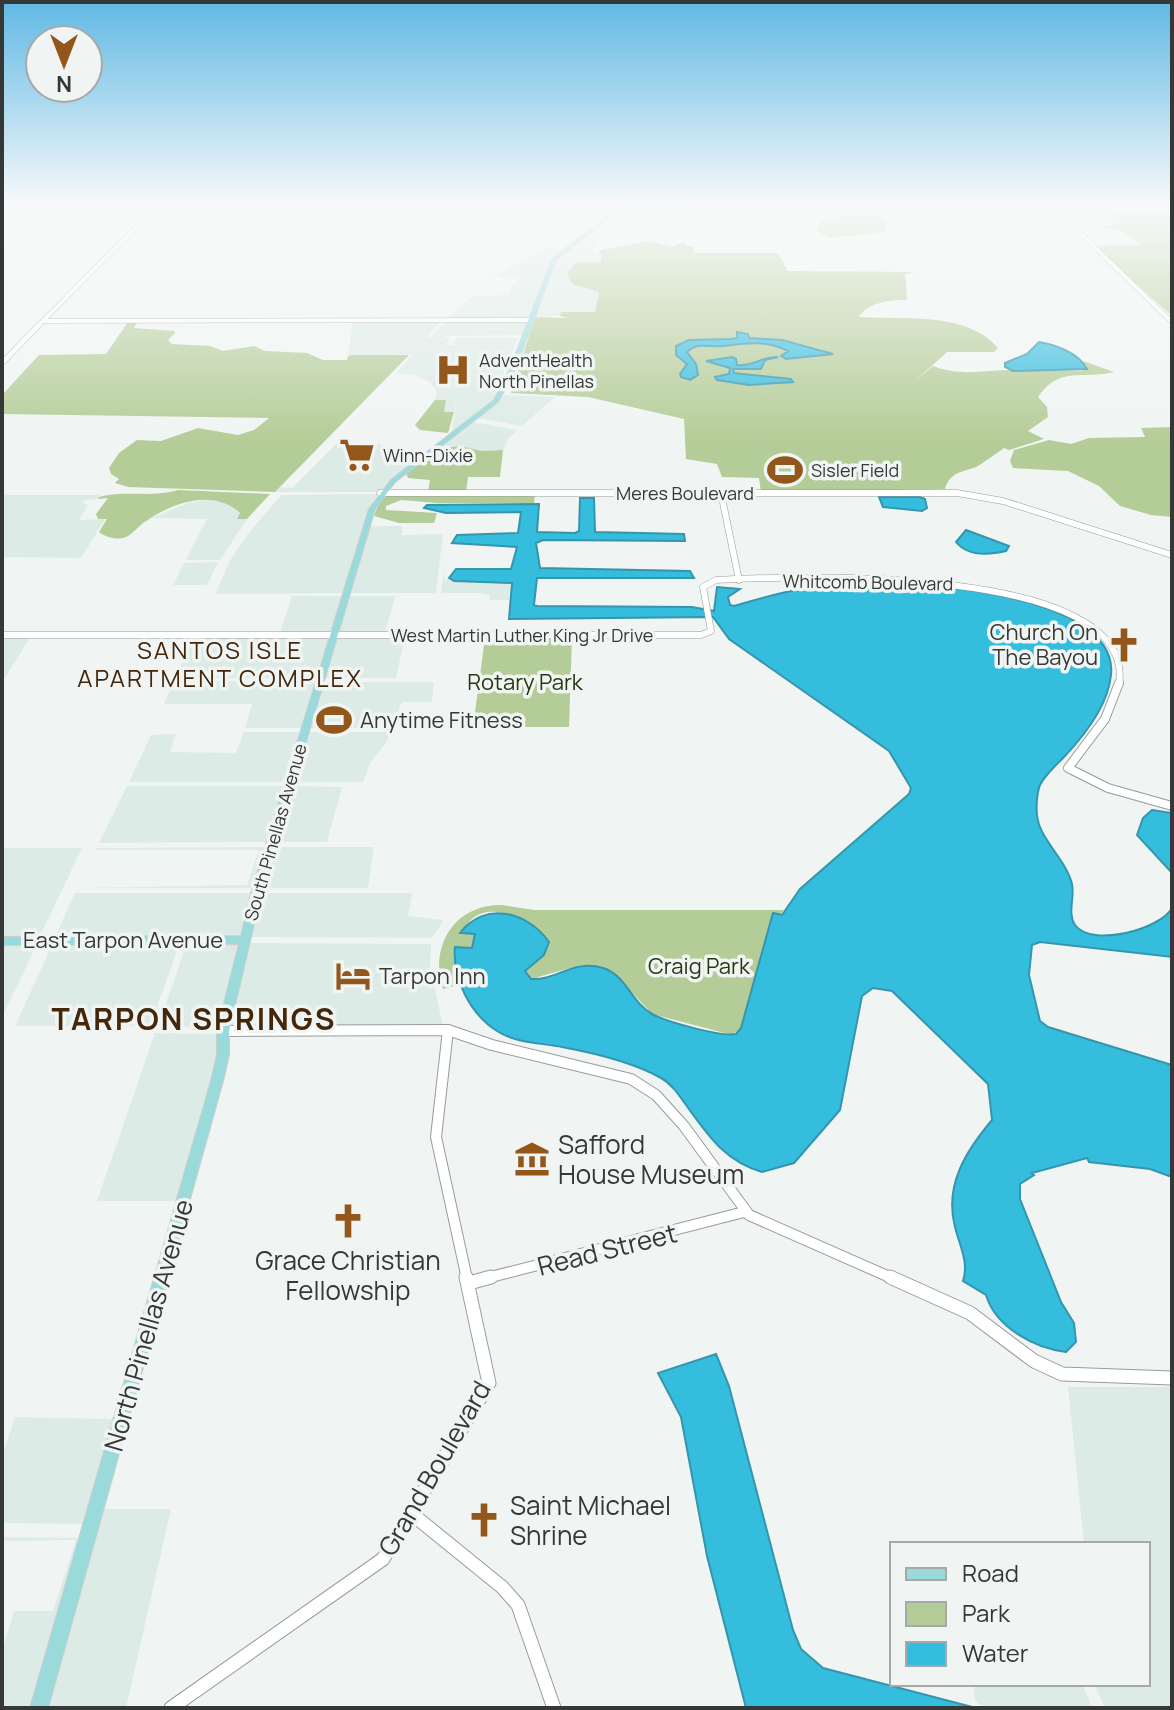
<svg xmlns="http://www.w3.org/2000/svg" width="1174" height="1710" viewBox="0 0 1174 1710" font-family="Manrope,sans-serif">
<rect width="100%" height="100%" fill="#f0f5f3"/>
<!-- built -->
<g fill="#ddebe6">
<polygon points="625,205 689,205 691,208 666,212 668,219 652,219 620,229 598,231 597,246 593,252 602,253 602,262 571,266 567,273 572,284 599,292 595,312 561,312 560,316 532,317 555,259"/>
<polygon points="546,247 566,248 550,264 528,319 447,319 472,296 509,295 512,286 522,277 494,277"/>
<polygon points="353,320 441,321 427,337 430,338 446,320 528,320 523,335 443,336 449,338 447,345 453,345 457,338 518,338 495,394 499,394 457,430 452,430 458,394 454,412 444,412 446,400 435,400 437,392 430,382 415,375 396,373 413,354 348,356"/>
<polygon points="503,395 555,397 522,426 477,418"/>
<polygon points="473,422 517,430 508,439 503,450 481,451 461,446 438,448"/>
<polygon points="339,441 366,442 383,445 380,448 383,449 386,446 427,453 379,492 275,492 281,487 292,488"/>
<polygon points="378,494 369,509 343,593 215,594 230,561 247,535 281,495"/>
<polygon points="5,495 100,495 98,499 85,500 82,503 88,505 79,520 105,519 81,558 2,557 2,498"/>
<polygon points="211,499 230,504 240,514 238,519 247,519 220,560 186,560 207,519 152,518 188,503"/>
<polygon points="368,526 402,526 402,535 443,534 436,593 348,593"/>
<polygon points="446,557 444,579 454,582 510,584 509,600 490,600 490,595 482,593 441,593"/>
<polygon points="218,562 207,585 173,585 184,563"/>
<polygon points="292,596 343,596 332,633 280,633"/>
<polygon points="347,596 401,596 395,597 385,633 337,633"/>
<polygon points="2,636 31,636 5,678 2,678"/>
<polygon points="195,636 331,637 318,678 175,678"/>
<polygon points="336,637 405,637 396,678 434,678 324,678"/>
<polygon points="174,681 317,682 303,728 245,728 252,704 164,704"/>
<polygon points="323,682 434,682 432,702 402,702 391,728 309,728"/>
<polygon points="244,732 302,732 287,782 129,782 151,735 176,734 170,752 236,753"/>
<polygon points="308,732 390,732 388,740 370,763 363,782 293,782"/>
<polygon points="127,786 286,786 269,842 99,843"/>
<polygon points="292,786 342,787 327,842 275,842"/>
<polygon points="267,847 255,888 78,888 247,885 259,850 95,850 97,848"/>
<polygon points="273,847 374,847 368,888 261,888"/>
<polygon points="2,848 82,848 39,938 2,938"/>
<polygon points="75,893 253,893 242,937 55,937"/>
<polygon points="260,893 412,893 408,916 443,920 442,923 432,938 248,937"/>
<polygon points="2,943 37,944 2,1017"/>
<polygon points="53,943 180,943 150,1026 15,1026"/>
<polygon points="187,943 240,943 220,1027 158,1026"/>
<polygon points="247,943 431,944 430,966 443,1026 227,1027"/>
<polygon points="155,1033 219,1034 219,1056 179,1201 97,1201"/>
<polygon points="1068,1387 1172,1387 1172,1708 1105,1708 1094,1684 1148,1684 1148,1544 1084,1544"/>
<polygon points="15,1417 113,1419 86,1524 2,1523 2,1456"/>
<polygon points="101,1509 171,1509 126,1708 45,1708"/>
<polygon points="2,1537 82,1538 33,1708 2,1708 2,1651 14,1611 53,1611 76,1540 2,1541"/>
<polygon points="974,1684 1082,1684 1093,1708 984,1708 975,1701"/>
</g>
<!-- green -->
<g fill="#b4cc97">
<polygon points="163,205 444,205 442,210 303,210 303,207 300,211 157,211"/>
<path d="M1172 210V316L1094 246 1141 245C1117 224 1120 233 1093 225L1106 227 1116 224 1104 213H1150L1149 211Z"/>
<polygon points="870,214 885,217 888,221 884,232 829,238 817,231 821,221 843,215"/>
<path d="M648 241 673 247 684 241 686 246H693L694 253H778L788 271 916 272 905 274 907 300C891 300 868 302 859 317 903 320 967 311 998 348L994 352H947L914 382 933 366C959 376 981 371 1007 370 1031 369 1057 371 1082 371L1087 367 1083 361 1114 372C1082 380 1060 365 1038 397L1047 407 1048 417 1028 431 1044 439 1009 450 1004 448C1000 451 979 466 976 467 962 472 950 472 945 489L761 492 759 478 722 477 717 464 686 459 684 419 588 397 511 393 535 317 569 318 560 316 561 312H595L599 292 572 284 567 273 575 263 601 262 602 254 598 253 601 250Z"/>
<polygon points="128,322 137,322 134,328 174,331 175,333 168,340 172,344 210,346 223,351 254,346 265,351 307,353 323,360 347,360 348,356 356,355 409,355 275,492 128,487 115,483 119,479 111,474 109,468 119,453 137,440 161,441 198,428 238,435 254,430 269,418 2,414 2,395 39,355 106,354"/>
<polygon points="435,400 446,400 444,412 454,412 448,433 420,430 415,425"/>
<polygon points="1172,427 1172,517 1151,515 1120,506 1099,486 1068,471 1013,468 1010,461 1014,450 1049,440 1071,444 1089,438 1145,437 1141,428"/>
<polygon points="461,446 481,451 503,450 500,477 468,477 466,492 428,492 430,480 408,478 406,473 441,448"/>
<path d="M178 490 270 494 247 519H237L240 513C212 487 170 504 143 523 138 527 133 533 128 536 119 541 107 538 99 532L107 519H98L96 514 108 498 98 499 99 497C126 490 152 498 178 490Z"/>
<polygon points="535,494 534,503 437,503 401,500 386,506 386,510 437,513 434,523 399,523 374,516 382,495"/>
<polygon points="485,638 572,638 569,727 473,727"/>
<path d="M502 905 534 910H784L773 923 741 1028 732 1035 652 1014 615 974 603 968 581 965 531 979 525 974 526 969 544 955 548 946C538 924 497 900 473 918 468 922 465 928 461 933L476 934 472 948H455L454 969 460 985 443 989C429 947 454 904 502 905Z"/>
</g>
<!-- water -->
<g fill="#35bdde" stroke="#3595ac" stroke-width="2">
<path d="M737 332 748 334 749 338 782 340 833 354 786 359 781 356 788 351C766 340 747 343 724 346 710 348 698 341 687 352L696 364 698 375 690 380 681 377 680 374 687 364 676 355V346L689 340 731 339 737 338Z"/>
<path d="M1039 342C1056 345 1079 353 1087 369L1013 371 1005 367V363L1027 354Z"/>
<path d="M732 357 736 359 737 365C753 367 762 356 778 357L765 360 761 369H733L734 373 791 379 793 382 749 385 717 380 715 377 729 374 730 368 706 361Z"/>
<polygon points="879,497 920,497 925,499 927,508 922,511 883,507"/>
<path d="M580 498H594L595 532 684 534 685 541 543 540 536 543 540 568 690 571 694 578H537L534 605 537 606 692 607 714 611 717 587 740 589 728 597 730 605 734 606C767 596 800 587 834 584 890 578 1120 589 1111 675 1108 706 1084 736 1064 757 1056 765 1045 775 1040 785 1037 792 1036 807 1037 815 1039 839 1066 859 1072 884 1075 897 1067 913 1075 925 1092 948 1161 929 1172 908V957L1040 942 1032 945 1029 975 1040 1021 1048 1027 1172 1065V1177L1150 1169 1089 1162 1087 1158 1032 1173 1034 1175 1020 1184V1199L1061 1302 1074 1323 1076 1342 1066 1352C1035 1348 996 1328 986 1295L963 1281C969 1262 960 1247 955 1227 944 1185 966 1151 992 1120L988 1084 892 991 873 988 862 996 840 1110 794 1163 762 1172C724 1161 708 1135 686 1105 679 1095 672 1084 661 1078 633 1062 594 1053 562 1047 541 1043 515 1043 497 1031 470 1014 452 978 455 947L472 948 475 934 460 933C485 901 527 911 549 942L544 955 525 971 531 979C556 981 573 959 603 968 626 975 632 1003 652 1014 667 1022 721 1037 736 1034L741 1028 773 913 782 915 800 889 909 794 911 788 889 751 729 639 713 617 509 619 512 583 454 581 449 578 456 569H511L517 547 452 543 457 535 518 533 521 512 446 513 424 508 427 505 539 504 537 532 575 533 579 531Z"/>
<path d="M966 530 1009 546 1006 551C989 555 968 557 956 542Z"/>
<polygon points="1152,810 1172,813 1172,873 1137,835 1143,818"/>
<polygon points="716,1354 729,1386 793,1630 801,1649 823,1668 976,1708 746,1708 707,1556 681,1417 658,1373"/>
</g>
<g fill="none" stroke-linecap="round" stroke-linejoin="round">
<!-- minor-far5 casing -->
<g stroke="#979c9a" stroke-width="5">
<g id="minor-far5">
<polyline points="615,212 1057,211 1172,322"/>
<polyline points="44,321 530,320"/>
<polyline points="37,327 150,213"/>
</g>
</g>
<!-- minor-far4 casing -->
<g stroke="#979c9a" stroke-width="6">
<polyline id="minor-far4" points="2,363 39,325"/>
</g>
<!-- minor-far3 casing -->
<g stroke="#979c9a" stroke-width="7">
<g id="minor-far3">
<polyline points="380,493 957,493 1003,501 1172,555"/>
<polyline points="721,493 739,580"/>
<path d="M2 635H701L711 631 703 587 716 580C790 576 1139 563 1119 685"/>
</g>
</g>
<!-- minor-far2 casing -->
<g stroke="#979c9a" stroke-width="10">
<polyline id="minor-far2" points="1119,683 1105,719 1068,768 1108,788 1172,806"/>
</g>
<!-- minor-far1 casing -->
<g stroke="#979c9a" stroke-width="12">
<g id="minor-far1">
<polyline points="448,1030 436,1137 467,1279"/>
<polyline points="223,1031 448,1030 492,1045 631,1079 656,1095 684,1126 749,1215 894,1279"/>
<polyline points="483,1279 744,1212"/>
</g>
</g>
<!-- minor casing -->
<g stroke="#979c9a" stroke-width="15">
<g id="minor">
<polyline points="890,1277 970,1313 1034,1361 1062,1374 1172,1378"/>
<polyline points="469,1283 491,1277"/>
<polyline points="412,1514 502,1587 518,1605 554,1708"/>
<polyline points="171,1708 383,1559 489,1383 466,1277"/>
</g>
</g>
<!-- major casing -->
<g stroke="#cfcfcf" stroke-width="2">
<polygon id="major" points="621,205 626,205 556,260 516,368 498,402 395,482 375,509 262,890 229,1031 229,1055 223,1081 48,1708 30,1708 211,1081 217,1055 217,1031 239,944 2,945 2,937 241,936 252,890 369,509 391,480 494,400 510,368 552,259 612,212 2,213 2,211 615,210"/>
</g>
<!-- minor-far5 -->
<use href="#minor-far5" stroke="#fff" stroke-width="4"/>
<!-- minor-far4 -->
<use href="#minor-far4" stroke="#fff" stroke-width="5"/>
<!-- minor-far3 -->
<use href="#minor-far3" stroke="#fff" stroke-width="6"/>
<!-- minor-far2 -->
<use href="#minor-far2" stroke="#fff" stroke-width="8"/>
<!-- minor-far1 -->
<use href="#minor-far1" stroke="#fff" stroke-width="10"/>
<!-- minor -->
<use href="#minor" stroke="#fff" stroke-width="13"/>
<!-- major -->
<use href="#major" fill="#9adada" fill-rule="evenodd"/>
</g>
<!-- sky -->
<linearGradient id="sky" x2="0" y2="1"><stop stop-color="#60b8e4"/><stop offset="0.46" stop-color="#f8fafa"/><stop offset="1" stop-color="#f8fafa" stop-opacity="0"/></linearGradient>
<rect width="1174" height="445" fill="url(#sky)"/>
<!-- icons -->
<defs>
<g id="hospital-bare" transform="scale(2.76)"><path d="M-5-5h3v3.5h4V-5h3V5h-3V1.5h-4V5h-3Z" fill="#94571b" stroke="#f0f5f3" stroke-width="2.5" paint-order="stroke"/></g>
<g id="supermarket-bare" transform="scale(2.76)"><path d="M-6-5.5h2.5l.6 2H6L4.5 2H-2.5L-4.4-4H-6ZM-1.5 3.2a1.3 1.3 0 1 0 .1 0ZM3 3.2a1.3 1.3 0 1 0 .1 0Z" fill="#94571b" stroke="#f0f5f3" stroke-width="2.5" paint-order="stroke"/></g>
<g id="stadium-bare" transform="scale(2.76)"><path d="M0-5a6.5 5 0 1 0 0 10a6.5 5 0 1 0 0-10ZM-3.5-1.8h7v3.6h-7Z" fill="#94571b" stroke="#f0f5f3" stroke-width="2.5" paint-order="stroke"/></g>
<g id="church-bare" transform="scale(2.76)"><path d="M-1.2-6h2.4v3.5h3.3v2.4h-3.3V6h-2.4V-.1h-3.3v-2.4h3.3Z" fill="#94571b" stroke="#f0f5f3" stroke-width="2.5" paint-order="stroke"/></g>
<g id="hotel-bare" transform="scale(2.76)"><path d="M-6-4.5h1.5V1H6V5H4.5V3h-9V5H-6ZM-4 0a1.8 1.8 0 1 1 3.6 0ZM.5 0V-2.5h3Q6-2.5 6 0Z" fill="#94571b" stroke="#f0f5f3" stroke-width="2.5" paint-order="stroke"/></g>
<g id="museum-bare" transform="scale(2.76)"><path d="M0-6L6-3V-2H-6V-3ZM-5-1h2V3h-2ZM-1-1h2V3h-2ZM3-1h2V3H3ZM-6 4H6V6H-6Z" fill="#94571b" stroke="#f0f5f3" stroke-width="2.5" paint-order="stroke"/></g>
</defs>
<g fill-rule="evenodd">
<use href="#hospital-bare" x="453" y="370"/>
<use href="#supermarket-bare" x="357" y="455"/>
<use href="#stadium-bare" x="785" y="470"/>
<use href="#church-bare" x="1124" y="645"/>
<use href="#stadium-bare" x="334" y="720"/>
<use href="#hotel-bare" x="353" y="976"/>
<use href="#museum-bare" x="532" y="1159"/>
<use href="#church-bare" x="348" y="1221"/>
<use href="#church-bare" x="484" y="1520"/>
</g>
<g text-anchor="middle" dominant-baseline="central" stroke-width="7" stroke-linejoin="round" paint-order="stroke">
<!-- far-poi labels -->
<g font-size="18" fill="#363837" stroke="#f0f5f3" text-anchor="start">
<text x="479" y="360">AdventHealth<tspan x="479" dy="21">North Pinellas</tspan></text>
<text x="383" y="455">Winn-Dixie</text>
<text x="811" y="470">Sisler Field</text>
</g>
<!-- far-street labels -->
<g font-size="18" fill="#363837" stroke="#f0f5f3">
<text x="685" y="493">Meres Boulevard</text>
<text transform="translate(868 582) rotate(1)">Whitcomb Boulevard</text>
<text x="522" y="635">West Martin Luther King Jr Drive</text>
<text transform="translate(275 832) rotate(-74)">South Pinellas Avenue</text>
</g>
<!-- poi labels -->
<g font-size="22" fill="#363837" stroke="#f0f5f3" text-anchor="start">
<text x="1098" y="632" text-anchor="end">Church On<tspan x="1098" dy="25">The Bayou</tspan></text>
<text x="360" y="720">Anytime Fitness</text>
<text x="379" y="976">Tarpon Inn</text>
</g>
<!-- park labels -->
<g font-size="22" fill="#293713" stroke="#f0f5f3">
<text x="525" y="682">Rotary Park</text>
<text x="699" y="966">Craig Park</text>
</g>
<!-- street labels -->
<g font-size="22" fill="#363837" stroke="#f0f5f3">
<text x="123" y="940">East Tarpon Avenue</text>
</g>
<!-- neighbourhood labels -->
<g font-size="24" letter-spacing="2" fill="#44260b" stroke="#f0f5f3">
<text x="220" y="649">SANTOS ISLE<tspan x="220" dy="28">APARTMENT COMPLEX</tspan></text>
</g>
<!-- near-poi labels -->
<g font-size="26" fill="#363837" stroke="#f0f5f3" text-anchor="start">
<text x="558" y="1144">Safford<tspan x="558" dy="30">House Museum</tspan></text>
<text x="348" y="1260" text-anchor="middle">Grace Christian<tspan x="348" dy="30">Fellowship</tspan></text>
<text x="510" y="1505">Saint Michael<tspan x="510" dy="30">Shrine</tspan></text>
</g>
<!-- near-street labels -->
<g font-size="26" fill="#363837" stroke="#f0f5f3">
<text transform="translate(607 1249) rotate(-14)">Read Street</text>
<text transform="translate(148 1325) rotate(-74)">North Pinellas Avenue</text>
<text transform="translate(434 1468) rotate(-60)">Grand Boulevard</text>
</g>
<!-- district labels -->
<g font-size="30" font-weight="bold" letter-spacing="2" fill="#44260b" stroke="#f0f5f3">
<text x="194" y="1018">TARPON SPRINGS</text>
</g>
</g>
<!-- border -->
<rect width="1174" height="1710" fill="none" stroke="#363837" stroke-width="8"/>
<!-- legend -->
<rect x="890" y="1542" width="260" height="144" fill="#f0f5f3" stroke="#a6a9a8" stroke-width="2"/>
<rect x="906" y="1568" width="40" height="12" fill="#9adada" stroke="#a6a9a8" stroke-width="2"/>
<text x="962" y="1582" font-size="24" fill="#363837">Road</text>
<rect x="906" y="1602" width="40" height="24" fill="#b4cc97" stroke="#a6a9a8" stroke-width="2"/>
<text x="962" y="1622" font-size="24" fill="#363837">Park</text>
<rect x="906" y="1642" width="40" height="24" fill="#35bdde" stroke="#a6a9a8" stroke-width="2"/>
<text x="962" y="1662" font-size="24" fill="#363837">Water</text>
<!-- north arrow -->
<g transform="translate(64 64) rotate(180)"><circle r="38" fill="#f0f5f3" stroke="#a6a9a8" stroke-width="2"/>
<path d="M0-6L14 30L0 20L-14 30Z" fill="#94571b"/>
<text y="-12" font-size="22" font-weight="bold" text-anchor="middle" fill="#363837">N</text>
</g>
</svg>
